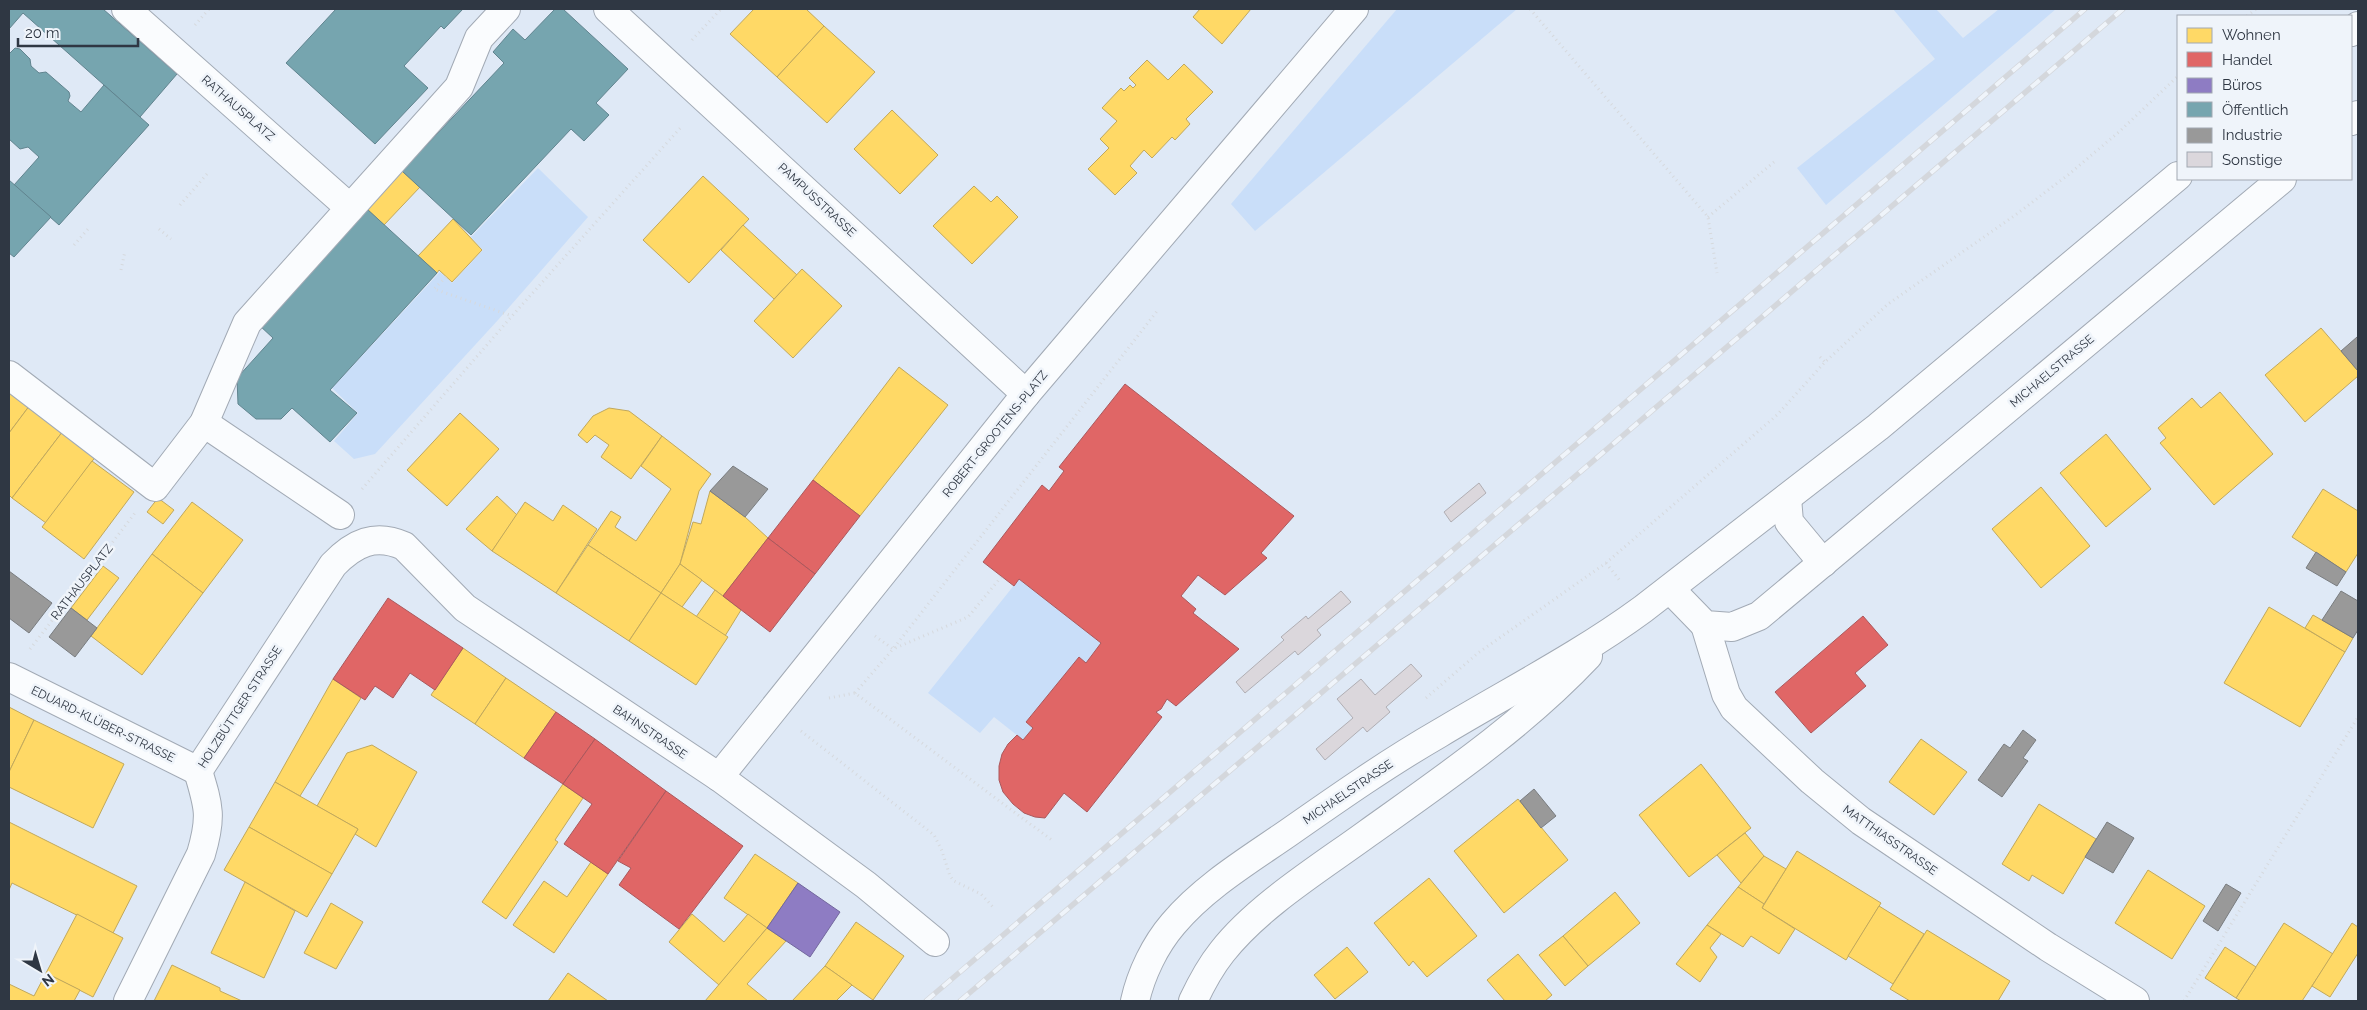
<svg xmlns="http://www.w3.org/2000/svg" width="2367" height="1010" viewBox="0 0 2367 1010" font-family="Raleway,sans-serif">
<rect width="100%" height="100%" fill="#dfe9f6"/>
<!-- green -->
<g fill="#c9def9">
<polygon points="1397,9 1517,9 1255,231 1231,204"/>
<polygon points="1893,9 1936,9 1963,38 1999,9 2056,9 1826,205 1797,168 1935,59"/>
<polygon points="538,168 588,217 498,320 375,454 354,459 334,441 358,413 332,388 440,272 452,283 483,250 471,237"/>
<polygon points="1019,579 1101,643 1086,663 1079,658 1026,722 1033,728 1023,740 994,717 980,733 928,693"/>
</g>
<!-- homes -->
<g fill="#ffd966" stroke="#c1a85c">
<polygon points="754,9 806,9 824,26 777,77 730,34"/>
<polygon points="1200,9 1251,9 1222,44 1193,17"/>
<polygon points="824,26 875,72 827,123 777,77"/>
<polygon points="1147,60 1168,80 1184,64 1213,92 1186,119 1190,124 1175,140 1172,137 1152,158 1144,150 1130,166 1137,173 1115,195 1088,169 1109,148 1100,139 1117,121 1102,108 1121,88 1124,91 1130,85 1133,88 1136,85 1129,78"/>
<polygon points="892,110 938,155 900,194 854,149"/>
<polygon points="402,171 420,187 384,225 367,209"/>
<polygon points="703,176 749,219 689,283 643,240"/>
<polygon points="974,186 991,202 997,196 1018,217 972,264 933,226"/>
<polygon points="453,219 482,250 452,282 439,270 437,273 418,256"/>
<polygon points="743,225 797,275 774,299 721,250"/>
<polygon points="802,269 842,306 793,358 754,321"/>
<polygon points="2321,328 2358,371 2358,376 2305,422 2265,375"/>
<polygon points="899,367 948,405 860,516 813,480"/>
<polygon points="9,390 30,405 9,433"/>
<polygon points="2220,392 2273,454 2214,505 2160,443 2166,438 2158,428 2192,398 2201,408"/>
<polygon points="30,405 63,431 12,498 9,495 9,433"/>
<polygon points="609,408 629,411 662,436 631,479 601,457 609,445 595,435 587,443 578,435 593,416"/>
<polygon points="460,413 499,449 447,506 407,470"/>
<polygon points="63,431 96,456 46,523 12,498"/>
<polygon points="2106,434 2151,489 2106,527 2060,473"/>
<polygon points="662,436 711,474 699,491 680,564 661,593 588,545 611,511 621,517 615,527 636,541 671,489 641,466"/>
<polygon points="92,461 134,492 84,559 42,527"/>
<polygon points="2041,487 2090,546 2041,588 1992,529"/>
<polygon points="2323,489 2358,511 2358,553 2346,572 2292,537"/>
<polygon points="710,491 745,517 768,538 723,596 680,564 693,522 701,524"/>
<polygon points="497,496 517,515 492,551 466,529"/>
<polygon points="158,498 174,510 163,524 147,512"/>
<polygon points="192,502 243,540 203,593 152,554"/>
<polygon points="525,502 553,521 563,505 597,529 556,593 492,551"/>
<polygon points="588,545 661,593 629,641 556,593"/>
<polygon points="152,554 203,593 142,675 91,636"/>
<polygon points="680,564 702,580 682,607 661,593"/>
<polygon points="103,566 119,578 87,620 71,608"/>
<polygon points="715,590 741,610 725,636 696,617"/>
<polygon points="661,593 728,637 696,685 629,641"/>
<polygon points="2269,607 2345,652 2300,727 2224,683"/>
<polygon points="2313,615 2353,638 2345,652 2305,628"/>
<polygon points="463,648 506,678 475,724 431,695"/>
<polygon points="506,678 556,712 524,758 475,724"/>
<polygon points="333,679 361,698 300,796 275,782"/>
<polygon points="9,707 34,720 9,772"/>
<polygon points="34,720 124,764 93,828 9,787 9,772"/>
<polygon points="1921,739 1967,772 1934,815 1889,782"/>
<polygon points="372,745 417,772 376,847 355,834 358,829 317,806 347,753"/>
<polygon points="1701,764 1751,828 1689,877 1639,815"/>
<polygon points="275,782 358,829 332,874 249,827"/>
<polygon points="563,784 583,798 555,840 558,842 506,919 482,902"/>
<polygon points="1518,799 1568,860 1504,913 1454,851"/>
<polygon points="2039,804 2096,839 2063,894 2032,875 2029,881 2002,864"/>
<polygon points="9,822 137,886 113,933 12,883 9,890"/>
<polygon points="249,827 332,874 307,917 224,870"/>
<polygon points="1745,833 1764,856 1741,883 1717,855"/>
<polygon points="1797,851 1881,903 1846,960 1762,908"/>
<polygon points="755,854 798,883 767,928 724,898"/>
<polygon points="1764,856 1786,869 1764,904 1738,887"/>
<polygon points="591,862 608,874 554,953 513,925 544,881 567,897"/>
<polygon points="2148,870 2205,906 2172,959 2115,923"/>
<polygon points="1429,878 1477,936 1427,977 1413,961 1409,966 1374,923"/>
<polygon points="245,882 295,911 264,978 211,953"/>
<polygon points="1738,887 1764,904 1762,908 1795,929 1779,954 1751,936 1743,947 1707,925"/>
<polygon points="1615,892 1640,923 1588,966 1563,936"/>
<polygon points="331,903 363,922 336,969 304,953"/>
<polygon points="1879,906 1924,934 1893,984 1848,956"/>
<polygon points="77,914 123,938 93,997 46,973"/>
<polygon points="692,914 724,942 748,914 767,928 719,985 669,942"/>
<polygon points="856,922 904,956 873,1000 825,966"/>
<polygon points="2284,923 2333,954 2302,1001 2241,1001 2236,998"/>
<polygon points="2352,923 2358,927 2358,953 2330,997 2312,986"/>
<polygon points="1707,925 1721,934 1710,948 1717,957 1700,982 1676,964"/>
<polygon points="767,928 786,941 747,984 768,1001 705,1001"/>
<polygon points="1927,930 2010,981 1998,1001 1910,1001 1890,989"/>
<polygon points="1563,936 1588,966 1565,986 1539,955"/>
<polygon points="1347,947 1368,972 1335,999 1314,975"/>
<polygon points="2225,947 2256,967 2236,998 2205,978"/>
<polygon points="1518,954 1552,995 1545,1001 1505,1001 1487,980"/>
<polygon points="172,965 220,988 220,991 242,1001 154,1001"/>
<polygon points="825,966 852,985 836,1001 792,1001"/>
<polygon points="46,973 80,990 74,1001 9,1001 9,984 34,996"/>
<polygon points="568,973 608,1001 548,1001"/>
</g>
<!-- shops -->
<g fill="#e06666" stroke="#ab585c">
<polygon points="1125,384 1294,516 1261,553 1267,558 1225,595 1198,575 1181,596 1196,609 1193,613 1239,649 1176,706 1167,699 1161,709 1156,712 1162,717 1087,812 1064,793 1045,818 1035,817 1024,813 1013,804 1003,792 999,780 999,766 1002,754 1008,744 1017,735 1023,740 1033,728 1026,722 1079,657 1086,663 1101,643 1019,579 1014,586 983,562 1042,485 1049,491 1064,471 1059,467"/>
<polygon points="813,480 860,516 815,574 768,538"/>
<polygon points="768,538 815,574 770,632 723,596"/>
<polygon points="388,598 463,648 435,690 410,673 393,698 375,686 365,700 333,679"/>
<polygon points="1863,616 1888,645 1855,673 1866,686 1811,733 1775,692"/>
<polygon points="556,712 595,739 563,784 524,758"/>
<polygon points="595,739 666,791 608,874 564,844 592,804 563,784"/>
<polygon points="666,791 743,846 679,929 619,885 631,868 618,861"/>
</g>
<!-- offices -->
<polygon fill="#8e7cc3" stroke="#72679d" points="798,883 840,912 810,957 767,928"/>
<!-- public -->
<g fill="#76a5af" stroke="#61848f">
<polygon points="9,9 103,9 177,74 140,117 23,13 9,29"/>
<polygon points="336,9 463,9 444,29 441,26 404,66 428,88 375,144 286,63"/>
<polygon points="555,9 563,9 628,69 596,103 609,115 584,141 571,129 471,235 402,171 504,63 493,52 513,29 525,40"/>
<polygon points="15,48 20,49 30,59 31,66 39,73 46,72 69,92 70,96 68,101 81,112 104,85 149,125 59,225 14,185 39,157 28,147 20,149 9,139 9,54"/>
<polygon points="9,180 51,217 14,257 9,253"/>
<polygon points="367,209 437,273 330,390 357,413 330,442 292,408 281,419 256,419 238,404 237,378 273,338 259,325"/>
</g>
<!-- industry -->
<g fill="#999" stroke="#797c7f">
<polygon points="2357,337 2358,339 2358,371 2341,351"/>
<polygon points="733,466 768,489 745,517 710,491"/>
<polygon points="2316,552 2346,572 2337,586 2306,568"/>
<polygon points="9,571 52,603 29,633 9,618"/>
<polygon points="2341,591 2358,601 2358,630 2353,638 2322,620"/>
<polygon points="71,608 97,628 75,657 49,637"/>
<polygon points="2023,730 2036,740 2023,758 2028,761 2002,797 1978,780 2004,744 2010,748"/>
<polygon points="1534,789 1556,816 1541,828 1520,801"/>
<polygon points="2107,822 2134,838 2113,873 2085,857"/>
<polygon points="2226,884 2241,893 2218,931 2203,921"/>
</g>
<!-- building -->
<g fill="#dbd7dc" stroke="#b0aeb3">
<polygon points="1479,483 1486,493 1451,522 1444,512"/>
<polygon points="1341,591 1351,602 1317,630 1321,635 1298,655 1295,651 1245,693 1236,682 1284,640 1281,637 1306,616 1308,619"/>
<polygon points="1411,664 1422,676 1386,707 1390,712 1367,732 1363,727 1325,760 1316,749 1353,718 1337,699 1361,679 1375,695"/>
</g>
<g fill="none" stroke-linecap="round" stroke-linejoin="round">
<!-- minor casing -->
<g stroke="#a2aab5" stroke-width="30">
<g id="minor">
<polyline points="126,9 350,208"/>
<polyline points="608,9 1026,394"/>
<polyline points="2351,32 2358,26"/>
<polyline points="2351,121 2358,115"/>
<polyline points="9,375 155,487 204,423 247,323 459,87 479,38 506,9"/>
<polyline points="204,423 340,515"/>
<polyline points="1787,498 1789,522 1823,563"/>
<polyline points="1670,589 1705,625 1732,627 1759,616 2282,179"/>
<polyline points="1705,625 1726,694 1734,708 1812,781 1861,821 2048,947 2135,1001"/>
<polyline points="9,677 198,771"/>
<path d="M198 771 333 565C354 543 375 533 404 546L465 608 719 777 866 885 935 942"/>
<polyline points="719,777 1026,394 1354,9"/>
<path d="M128 1001 201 854C212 817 209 807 198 771"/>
<path d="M1135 1001C1141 974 1155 945 1173 924 1204 887 1249 860 1288 833 1338 798 1388 763 1440 733 1508 692 1579 656 1643 609L1878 427 2178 176"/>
<path d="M1193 1001C1201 984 1210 967 1222 952 1258 906 1320 868 1368 833 1445 778 1523 725 1588 656"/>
</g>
</g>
<!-- path -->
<g stroke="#d6d9dd" stroke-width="3" stroke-dasharray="1 4" stroke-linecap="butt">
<polyline points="1530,9 1708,217 1717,273"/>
<polyline points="2247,16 2256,9"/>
<polyline points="195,25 209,9"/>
<polyline points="692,40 721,9"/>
<polyline points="180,205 207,174"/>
<polyline points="1708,217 1774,162"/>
<polyline points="159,229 171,239"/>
<polyline points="74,245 88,229"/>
<polyline points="121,270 125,251"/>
<polyline points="446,277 434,289 512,316"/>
<polyline points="1820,357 1825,362"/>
<polyline points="362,489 512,316 682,126"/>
<polyline points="1606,563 1621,582"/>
<polyline points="875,636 893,649 968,617 1002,576"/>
<polyline points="30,649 135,513"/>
<polyline points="855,693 893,649 1158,310"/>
<polyline points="829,698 855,693 1053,841"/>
<polyline points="1426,698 1478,653 1606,563 1777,415 1825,362 1888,304 2014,216 2068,175 2120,131 2178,76"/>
<polyline points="801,731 934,835 942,851 950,876 954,881 981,894 993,907"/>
<polyline points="2184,1001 2358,717"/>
</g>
<!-- minor -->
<use href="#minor" stroke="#fafcfe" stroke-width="28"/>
<!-- rail casing -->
<g stroke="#d4d7dc" stroke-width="5.5">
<g id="rail">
<polyline points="926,1001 2085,9"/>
<polyline points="960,1001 2123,9"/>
</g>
</g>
<!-- rail -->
<use href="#rail" stroke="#eff4fa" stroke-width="4" stroke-dasharray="11" stroke-linecap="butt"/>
</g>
<g text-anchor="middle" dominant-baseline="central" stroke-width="5" stroke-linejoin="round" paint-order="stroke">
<!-- street labels -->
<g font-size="12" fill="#2f3743" stroke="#eff4fa">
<text transform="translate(238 108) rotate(41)">RATHAUSPLATZ</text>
<text transform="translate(817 200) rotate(43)">PAMPUSSTRASSE</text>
<text transform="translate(2052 371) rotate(-40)">MICHAELSTRASSE</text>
<text transform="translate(995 434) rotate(-51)">ROBERT-GROOTENS-PLATZ</text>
<text transform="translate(82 582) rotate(-52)">RATHAUSPLATZ</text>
<text transform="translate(240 707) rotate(-57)">HOLZBÜTTGER STRASSE</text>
<text transform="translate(103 724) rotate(26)">EDUARD-KLÜBER-STRASSE</text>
<text transform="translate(650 732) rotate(34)">BAHNSTRASSE</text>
<text transform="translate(1348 792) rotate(-34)">MICHAELSTRASSE</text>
<text transform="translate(1890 840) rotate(35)">MATTHIASSTRASSE</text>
</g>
</g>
<!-- border -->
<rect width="2367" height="1010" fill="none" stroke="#2f3743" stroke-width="20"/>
<!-- legend -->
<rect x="2177" y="15" width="175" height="165" fill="#eff4fa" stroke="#a2a8b1"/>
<rect x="2187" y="28" width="25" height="15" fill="#ffd966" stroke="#a2a8b1"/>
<text x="2222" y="40" font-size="15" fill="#2f3743">Wohnen</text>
<rect x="2187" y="52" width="25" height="15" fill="#e06666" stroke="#a2a8b1"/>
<text x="2222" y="65" font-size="15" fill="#2f3743">Handel</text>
<rect x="2187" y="78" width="25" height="15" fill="#8e7cc3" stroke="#a2a8b1"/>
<text x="2222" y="90" font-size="15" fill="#2f3743">Büros</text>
<rect x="2187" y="102" width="25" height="15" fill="#76a5af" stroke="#a2a8b1"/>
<text x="2222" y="115" font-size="15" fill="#2f3743">Öffentlich</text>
<rect x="2187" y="128" width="25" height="15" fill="#999999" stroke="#a2a8b1"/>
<text x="2222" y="140" font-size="15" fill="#2f3743">Industrie</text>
<rect x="2187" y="152" width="25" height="15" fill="#dbd7dc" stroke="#a2a8b1"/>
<text x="2222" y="165" font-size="15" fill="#2f3743">Sonstige</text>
<!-- north arrow -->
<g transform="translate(40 970) rotate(142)" stroke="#eff4fa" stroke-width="4" paint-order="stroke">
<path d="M0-4L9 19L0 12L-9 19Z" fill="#2f3743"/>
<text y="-8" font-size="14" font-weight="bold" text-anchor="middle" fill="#2f3743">N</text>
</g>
<!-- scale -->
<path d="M18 38v8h120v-8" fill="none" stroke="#2f3743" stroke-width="2.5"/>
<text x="25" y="38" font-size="15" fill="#2f3743" stroke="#eff4fa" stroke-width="4" paint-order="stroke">20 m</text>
</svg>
